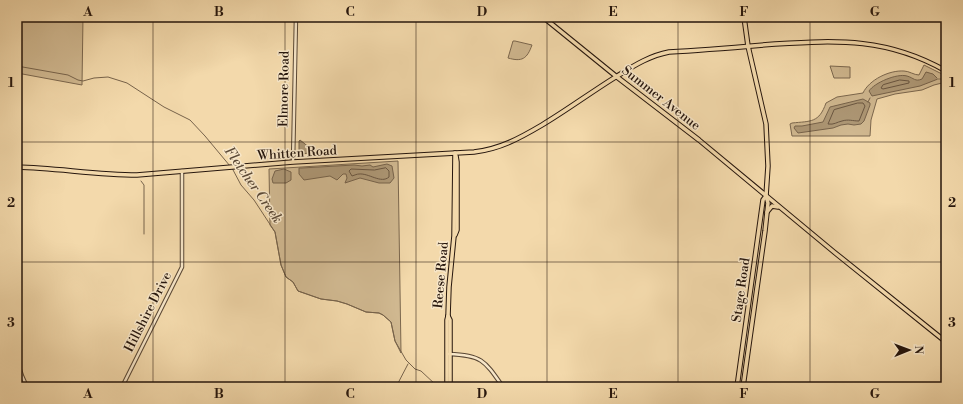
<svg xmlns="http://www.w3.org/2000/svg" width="963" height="404" viewBox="0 0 963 404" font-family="'Libre Bodoni',serif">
<rect width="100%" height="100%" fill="#f3d9ab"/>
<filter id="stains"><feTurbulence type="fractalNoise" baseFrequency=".005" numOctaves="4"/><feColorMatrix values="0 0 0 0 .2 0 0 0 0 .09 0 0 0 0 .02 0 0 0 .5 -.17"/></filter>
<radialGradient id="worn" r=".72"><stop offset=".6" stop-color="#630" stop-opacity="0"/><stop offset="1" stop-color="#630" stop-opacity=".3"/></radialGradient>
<!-- green -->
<g fill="#d0b890" stroke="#7b674e">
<polygon points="17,17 83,17 82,85 17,73"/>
<path d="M513 41H515L532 45C527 59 522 62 508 58Z"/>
<path d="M924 65 946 76V82L934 85 922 90 895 94 877 99 871 120 870 136H792L790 124 792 123C811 121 819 123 826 103L837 97 863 93C869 80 889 70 904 71 909 71 914 75 919 75Z"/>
<polygon points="830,66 850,67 850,78 834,78"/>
<polygon points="398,161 401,353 395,341 391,322 383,315 379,313 366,312 347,304 337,301 321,299 298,291 293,282 286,277 281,265 275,232 270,225 269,169"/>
</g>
<!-- water -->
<g fill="#ad9775" stroke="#77634b">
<path d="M926 72 933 74 938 79 920 86 872 96 869 91C874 83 897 73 907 76 914 78 915 82 922 79Z"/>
<polygon points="863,99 870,103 870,105 864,121 861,124 854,125 848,124 841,125 833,128 798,133 794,128 795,126 802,126 823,122 830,107"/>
<polygon points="300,140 310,148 309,153 302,154 299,153 299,141"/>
<polygon points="387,164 392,166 394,178 390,183 379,183 360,178 345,183 347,178 346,174 343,174 337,180 330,176 304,180 299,174 299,168 302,168 354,165 362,166 370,165 373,167"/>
<polygon points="284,169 291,172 291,180 286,183 273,183 272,179 275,171"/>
</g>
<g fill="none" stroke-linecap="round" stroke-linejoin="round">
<!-- shore -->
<g stroke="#6a5641" stroke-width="1">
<polygon points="900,80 909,81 909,83 883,89 881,88 883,85"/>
<path d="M858 103H863L865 106 859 121C853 121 848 119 842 121 837 122 834 125 828 124L834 110Z"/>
<path d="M386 168 389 171V177C381 184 369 173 359 174 357 174 355 175 352 176L349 171 351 169 374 170Z"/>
</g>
<!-- stream -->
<g stroke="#77634b" stroke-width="1">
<polyline points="17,66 68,75 78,80 83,81 94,78 108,77 127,83 164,107 190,120 205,136 230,166"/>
<polyline points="868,102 870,98"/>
<polyline points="232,168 241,185 254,200 275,232 281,265 286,277 293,282 298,291 321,299 337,301 347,304 366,312 379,313 383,315 391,322 395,341 406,360 415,369 421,371 436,385 440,387"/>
<polyline points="141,181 144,185 144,234"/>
<polyline points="396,387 408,364"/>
</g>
<!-- canal -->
<polyline stroke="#ad9775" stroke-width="2" points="938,79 944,79"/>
<!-- minor casing -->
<g stroke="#594734" stroke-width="4.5">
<g id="minor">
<polyline points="293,162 296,17"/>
<path d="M449 354C482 355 485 361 503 387"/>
<polyline points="17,361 22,376 27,387"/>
<polyline points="122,387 182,267 182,171"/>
</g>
</g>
<!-- major casing -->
<g stroke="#26160d" stroke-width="5.5">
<g id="major">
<polyline points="543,17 617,77 699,140 834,252 946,342"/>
<path d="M17 167C57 168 97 175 137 175L293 162 474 152C500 149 520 138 542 125 567 110 590 93 614 78 632 67 648 56 669 52 705 50 740 47 775 44 839 40 888 38 946 71"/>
<polyline points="767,212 772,206 778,207"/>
<polyline points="455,235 457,230 457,162 456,156"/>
<polyline points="448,316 450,320 450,387"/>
<polyline points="447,387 447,320 448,316 449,287 454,236 455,153"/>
<polyline points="737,387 763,200 766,196"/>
<polyline points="743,387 765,231 768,203 766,196 768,166 766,124 748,46 744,17"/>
</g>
</g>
<!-- minor -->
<use href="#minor" stroke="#f7e6c8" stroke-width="2.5"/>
<!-- major -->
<use href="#major" stroke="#f3d9ab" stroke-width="3.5"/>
</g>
<!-- grid -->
<path fill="none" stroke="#26160d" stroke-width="1" stroke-opacity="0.55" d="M153 17V387M285 17V387M416 17V387M547 17V387M678 17V387M810 17V387M17 142H946M17 262H946"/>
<g text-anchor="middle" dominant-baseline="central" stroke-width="3" stroke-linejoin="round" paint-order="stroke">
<!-- street labels -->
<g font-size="13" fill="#26160d" stroke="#f7e6c8">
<text transform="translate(284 89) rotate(-89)">Elmore Road</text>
<text transform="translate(661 98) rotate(38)">Summer Avenue</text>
<text transform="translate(297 153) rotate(-4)">Whitten Road</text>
<text transform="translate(441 275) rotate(-85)">Reese Road</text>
<text transform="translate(741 290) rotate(-82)">Stage Road</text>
<text transform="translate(148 312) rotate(-63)">Hillshire Drive</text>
</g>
<!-- water labels -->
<g font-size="14" font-style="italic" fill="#5c4a37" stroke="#f7e6c8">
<text transform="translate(253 185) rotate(55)">Fletcher Creek</text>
</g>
</g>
<!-- margin -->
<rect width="963" height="404" fill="none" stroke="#f3d9ab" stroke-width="44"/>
<!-- north arrow -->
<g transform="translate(909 350) rotate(89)" stroke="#f7e6c8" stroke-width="3" paint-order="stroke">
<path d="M0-3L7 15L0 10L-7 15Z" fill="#26160d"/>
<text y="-6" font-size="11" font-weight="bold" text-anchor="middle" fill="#26160d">N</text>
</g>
<rect x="22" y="22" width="919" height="360" fill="none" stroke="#26160d" stroke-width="1.5"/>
<g font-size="13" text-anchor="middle" font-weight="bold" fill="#26160d">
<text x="88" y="16">A</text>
<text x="219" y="16">B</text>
<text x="350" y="16">C</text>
<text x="482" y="16">D</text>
<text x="613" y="16">E</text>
<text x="744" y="16">F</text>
<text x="875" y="16">G</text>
<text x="11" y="87">1</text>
<text x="952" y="87">1</text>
<text x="11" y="207">2</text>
<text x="952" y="207">2</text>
<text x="11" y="327">3</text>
<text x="952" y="327">3</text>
<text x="88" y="398">A</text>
<text x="219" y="398">B</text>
<text x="350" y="398">C</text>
<text x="482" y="398">D</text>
<text x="613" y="398">E</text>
<text x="744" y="398">F</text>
<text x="875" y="398">G</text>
</g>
<rect width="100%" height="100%" filter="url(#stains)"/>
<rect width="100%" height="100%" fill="url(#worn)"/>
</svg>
